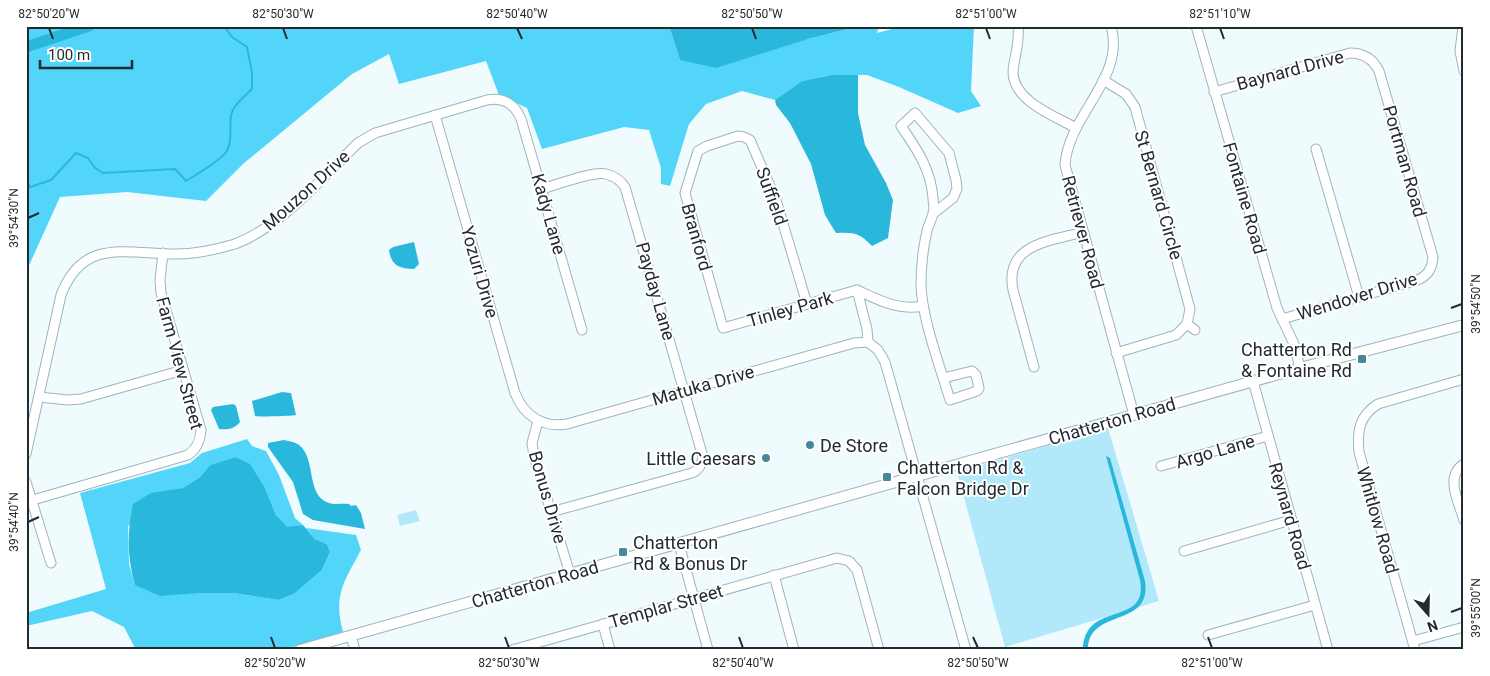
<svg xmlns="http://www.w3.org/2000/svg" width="1490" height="676" viewBox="0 0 1490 676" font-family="Roboto,sans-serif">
<rect width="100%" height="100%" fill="#f0fbfe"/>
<!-- green -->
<g fill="#b1e8fa">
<polygon points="1108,428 1159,601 1005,647 957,472"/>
<polygon points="416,510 420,521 400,526 397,515"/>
</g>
<!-- forest -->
<g fill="#52d5f9">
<polygon points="26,26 669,26 680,60 808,39 848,29 849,26 879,26 877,33 903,26 974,26 971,91 981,106 958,113 899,87 867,75 831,75 802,81 775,100 742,91 706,104 689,124 670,186 661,184 661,168 649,130 624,127 542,149 527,108 499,95 486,61 399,84 389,54 352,74 243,164 206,201 127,192 60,197 26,272"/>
<path d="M247 439 252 446 266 451 279 475 295 518 303 525 287 528 276 515 265 488 235 457 210 465 200 477 183 488 170 491 128 526 129 564 135 585 199 593H233L278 600 294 594 322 570 330 552 327 544 315 539 306 528 356 535 361 550C344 582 333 595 343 632L283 650H136L124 627 92 611 26 626V613L106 589 80 493 190 463 202 453Z"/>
</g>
<!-- water -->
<g fill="#29b8db">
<polygon points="669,26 849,26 848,29 808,39 716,68 680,60"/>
<path d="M831 75H858V113L865 145 886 183 893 200 888 238 872 246C860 233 853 232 836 233L825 215 811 164 790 123 776 105 775 100 802 81Z"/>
<path d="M414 242 419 264 414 269C399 269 391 265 389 250L393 247Z"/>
<path d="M282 392 291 393 296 415C293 416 258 417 255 416L252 401Z"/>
<path d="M233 404 236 406 240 422C234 429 228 430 219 429L211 410 213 407Z"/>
<path d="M284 440C288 441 295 442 299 445 317 459 305 495 329 503 335 505 343 503 349 504L351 506 356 505 361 513 365 529 313 520 303 514 293 482 268 447V443Z"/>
<path d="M1106 456 1110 458 1145 581C1152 629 1088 607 1088 650H1083C1084 599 1149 628 1140 580Z"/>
<path d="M235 457 250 464 265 488 276 515 287 527 303 525 315 539 327 544 330 552 322 570 294 594 278 600 233 593H199L160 596 135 585C127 557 127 533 133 504L151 493 183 488 200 477 210 465Z"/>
</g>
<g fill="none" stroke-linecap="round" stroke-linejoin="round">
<!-- stream -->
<path stroke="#29b8db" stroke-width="2" d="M26 179 30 187 51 180 76 153 88 158 95 168 103 173 175 169 186 181C196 175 221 160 227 151 233 140 229 128 231 116 232 106 245 96 252 89V73L247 47 232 37 224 26"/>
<!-- river -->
<polyline stroke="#29b8db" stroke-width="11" points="26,47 89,26"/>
<!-- minor casing -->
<g stroke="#9cb5be" stroke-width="11">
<g id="minor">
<path d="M1018 26C1020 45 1014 56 1013 72 1013 101 1055 116 1076 128"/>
<path d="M1111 26C1126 78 1068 115 1065 165L1134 415"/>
<polyline points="1196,26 1277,308 1294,344 1300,368"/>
<polyline points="1463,26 1460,51 1464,71"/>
<polyline points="1103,80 1126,94 1135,107 1190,309 1187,324 1176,335 1116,353"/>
<path d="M1214 92 1350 53C1364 53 1373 59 1379 71L1433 257C1432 269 1428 275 1418 280L1282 319"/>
<path d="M435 115 515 393C524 416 543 428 567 424L854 343 868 342"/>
<polyline points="1316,149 1359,297"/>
<path d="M542 189C556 185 593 171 606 174 614 176 621 181 625 187L703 457C702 464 699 470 692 473L551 512"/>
<path d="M934 213 953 198 957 189 956 180 949 153 915 113 901 126C917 149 931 170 933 198 933 203 935 209 933 213 932 220 928 225 927 231 923 248 921 267 921 285 922 319 940 366 950 400L977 391 979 388 976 375 972 371 943 378"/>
<polyline points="857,290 867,329 868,342"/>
<path d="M807 304 776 200 750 140 744 137 738 136 707 146 698 151 685 193 723 328 857 290C879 300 898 311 923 306"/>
<polyline points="1187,324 1195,330"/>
<polyline points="868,342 878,350 885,362 966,650"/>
<path d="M1034 367 1013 290C1004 244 1050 241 1083 232"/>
<polyline points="1253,381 1328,650"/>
<polyline points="39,397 68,400 81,399 183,370"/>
<polyline points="538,421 532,443 534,456 570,574"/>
<path d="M26 454 61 295C83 237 127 254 175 254 195 254 215 250 235 244 282 226 322 178 358 143L375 133 487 100C503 97 515 104 521 119L582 330"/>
<path d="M1464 464C1444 476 1459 503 1464 520"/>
<polyline points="1161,466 1268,436"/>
<polyline points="26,482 51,563"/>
<path d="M26 502 188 455C197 449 200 441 201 430L161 293 160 280 163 253"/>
<polyline points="679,544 708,650"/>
<polyline points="1184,551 1291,520"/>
<polyline points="774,575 794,650"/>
<polyline points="603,624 610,650"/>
<polyline points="1208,635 1315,605"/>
<polyline points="351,636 355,650"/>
<polyline points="1413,641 1464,627"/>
<polyline points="512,650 837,558 849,561 857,570 879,650"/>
<path d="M1415 650 1359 452C1357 431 1359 416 1378 404L1464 379"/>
</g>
</g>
<!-- major casing -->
<g stroke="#9cb5be" stroke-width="12">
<polyline id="major" points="300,650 1300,368 1464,325"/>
</g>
<!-- minor -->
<use href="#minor" stroke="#fff" stroke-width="9"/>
<!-- major -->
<use href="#major" stroke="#fff" stroke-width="10"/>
</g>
<!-- ticks -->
<path fill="none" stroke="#222c2f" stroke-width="2" d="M49 28 53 39M283 28 287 39M517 28 522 39M752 28 756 39M986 28 990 39M1220 28 1224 39M28 218 39 213M1451 308 1462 304M28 522 39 517M1451 612 1462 608M271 637 275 648M505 637 509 648M739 637 743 648M973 637 978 648M1208 637 1212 648"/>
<!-- markers -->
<g fill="#46879a" stroke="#fff" stroke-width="2">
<rect x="1357" y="354" width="10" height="10" rx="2.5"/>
<circle cx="810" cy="445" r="5"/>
<circle cx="766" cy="458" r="5"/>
<rect x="882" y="472" width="10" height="10" rx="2.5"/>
<rect x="618" y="547" width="10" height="10" rx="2.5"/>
</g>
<g text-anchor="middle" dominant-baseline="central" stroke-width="4" stroke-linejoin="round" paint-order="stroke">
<!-- street labels -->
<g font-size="18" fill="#222c2f" stroke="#fff">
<text transform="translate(1290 70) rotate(-15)">Baynard Drive</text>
<text transform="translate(1405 161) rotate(74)">Portman Road</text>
<text transform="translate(306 190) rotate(-42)">Mouzon Drive</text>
<text transform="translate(1159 195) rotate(74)">St Bernard Circle</text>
<text transform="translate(772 196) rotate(70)">Suffield</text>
<text transform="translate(1245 198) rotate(74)">Fontaine Road</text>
<text transform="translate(549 214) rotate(74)">Kady Lane</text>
<text transform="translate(1083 232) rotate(75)">Retriever Road</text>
<text transform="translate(697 237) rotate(74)">Branford</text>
<text transform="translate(480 272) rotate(74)">Yozuri Drive</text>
<text transform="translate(656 291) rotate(74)">Payday Lane</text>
<text transform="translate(1357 296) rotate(-17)">Wendover Drive</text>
<text transform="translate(790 309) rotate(-16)">Tinley Park</text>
<text transform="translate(180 363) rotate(75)">Farm View Street</text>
<text transform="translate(703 385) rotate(-16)">Matuka Drive</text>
<text transform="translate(1112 421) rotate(-16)">Chatterton Road</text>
<text transform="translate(1215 451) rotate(-16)">Argo Lane</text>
<text transform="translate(548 497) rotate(74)">Bonus Drive</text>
<text transform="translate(1290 516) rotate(74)">Reynard Road</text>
<text transform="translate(1378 520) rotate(74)">Whitlow Road</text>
<text transform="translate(535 584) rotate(-16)">Chatterton Road</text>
<text transform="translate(666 606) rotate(-16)">Templar Street</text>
</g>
<!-- poi labels -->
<g font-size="18" fill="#222c2f" stroke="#fff" text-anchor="start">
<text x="1352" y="349" text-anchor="end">Chatterton Rd<tspan x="1352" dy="21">&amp; Fontaine Rd</tspan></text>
<text x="820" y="445">De Store</text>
<text x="756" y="458" text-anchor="end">Little Caesars</text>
<text x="897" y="467">Chatterton Rd &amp;<tspan x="897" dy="21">Falcon Bridge Dr</tspan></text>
<text x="633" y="542">Chatterton<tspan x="633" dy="21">Rd &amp; Bonus Dr</tspan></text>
</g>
</g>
<!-- border -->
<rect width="1490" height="676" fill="none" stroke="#ffffff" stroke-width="55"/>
<!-- north arrow -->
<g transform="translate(1428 614) rotate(160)" stroke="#ffffff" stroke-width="4" paint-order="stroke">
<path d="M0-4L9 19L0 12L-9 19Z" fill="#222c2f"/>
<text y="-8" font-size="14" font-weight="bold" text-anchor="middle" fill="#222c2f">N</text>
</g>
<!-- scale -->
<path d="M40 60v8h92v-8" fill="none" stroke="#222c2f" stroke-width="2.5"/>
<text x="48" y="60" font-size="15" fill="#222c2f" stroke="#ffffff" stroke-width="4" paint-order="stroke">100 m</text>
<rect x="28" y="28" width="1434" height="620" fill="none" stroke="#222c2f" stroke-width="2"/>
<g font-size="12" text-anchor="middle" fill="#222c2f">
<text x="49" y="18">82°50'20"W</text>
<text x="283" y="18">82°50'30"W</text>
<text x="517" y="18">82°50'40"W</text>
<text x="752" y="18">82°50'50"W</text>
<text x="986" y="18">82°51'00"W</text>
<text x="1220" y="18">82°51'10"W</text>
<text transform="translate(14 218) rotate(-90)" y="4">39°54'30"N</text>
<text transform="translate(1476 304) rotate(-90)" y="4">39°54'50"N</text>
<text transform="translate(14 522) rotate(-90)" y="4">39°54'40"N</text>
<text transform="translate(1476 608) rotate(-90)" y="4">39°55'00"N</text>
<text x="275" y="667">82°50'20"W</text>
<text x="509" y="667">82°50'30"W</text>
<text x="743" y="667">82°50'40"W</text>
<text x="978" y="667">82°50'50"W</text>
<text x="1212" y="667">82°51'00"W</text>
</g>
</svg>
